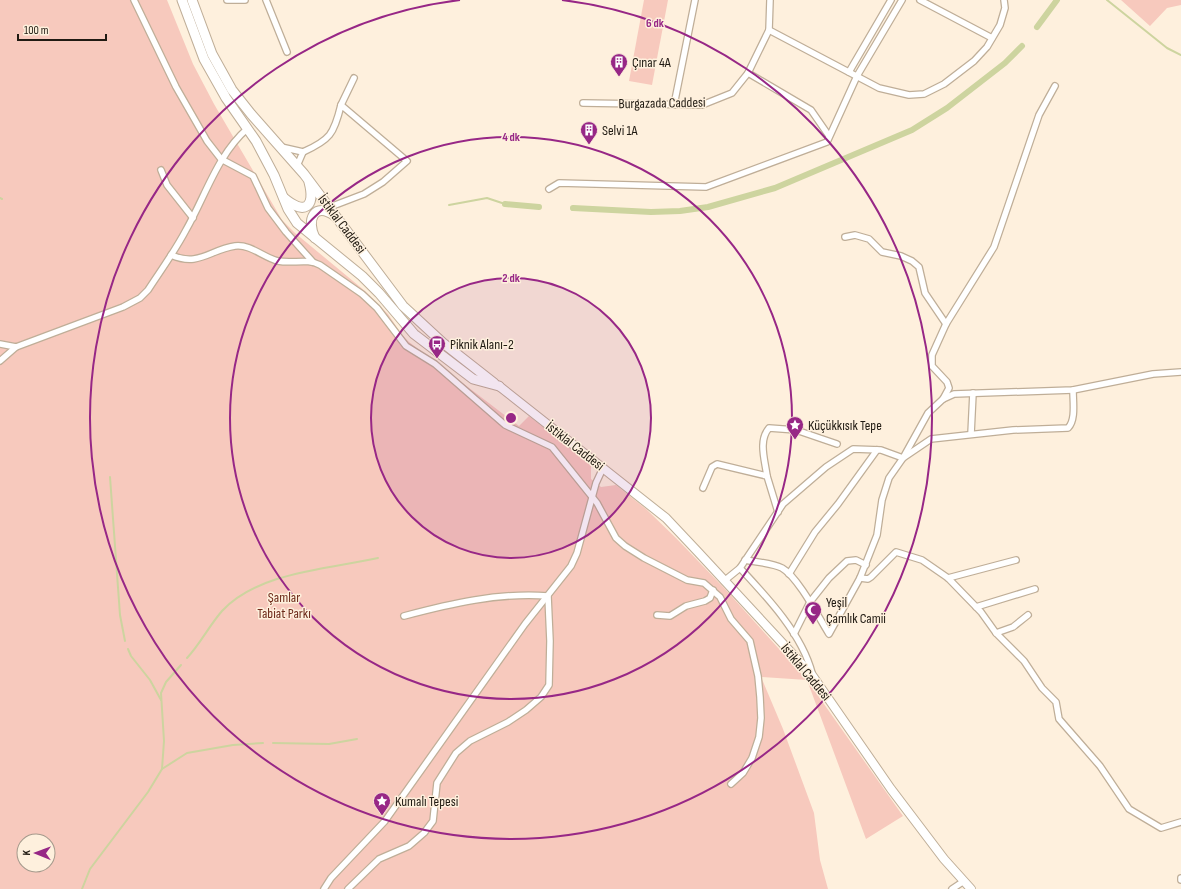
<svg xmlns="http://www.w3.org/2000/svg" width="1181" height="889" viewBox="0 0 1181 889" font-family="'Sofia Sans Condensed',sans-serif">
<rect width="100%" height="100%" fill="#fef0dd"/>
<!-- green -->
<g fill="#f7c9bd" fill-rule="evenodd">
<path d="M0 0H167L193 64 214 104 282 220 295 233 365 291 388 314 402 335 409 342 519 426 529 416 591 465V479L601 487 616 485 646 509 676 538 726 590 807 680 903 816 866 839 807 680 761 677 783 729 814 813 820 860 828 889H0ZM24 841H48V865H24Z"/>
<polygon points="644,0 668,0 652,85 629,81"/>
<polygon points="1121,0 1181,0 1181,5 1167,8 1150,26"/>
</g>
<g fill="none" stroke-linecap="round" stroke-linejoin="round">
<!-- stream -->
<g stroke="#cdd49f" stroke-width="2">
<polyline points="1107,0 1167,48 1181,55"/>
<polyline points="0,198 2,199"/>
<polyline points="449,205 487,198 505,204"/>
<polyline points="110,477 120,615 125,641"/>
<polyline points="128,649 131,656 150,680 161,700"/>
<path d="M187 658C200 644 209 626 222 611 258 572 328 569 378 558"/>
<polyline points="273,743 329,744 357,739"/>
<polyline points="162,769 187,753 233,745 263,743"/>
<polyline points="82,889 90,869 148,792 162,769 164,741 161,693 166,682 181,665"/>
</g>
<!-- canal -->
<g stroke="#cdd49f" stroke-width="6">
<polyline points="1037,27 1057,0"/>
<polyline points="505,204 539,207"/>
<polyline points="573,208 651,212 680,211 708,207 775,188 912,130 947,108 1005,63 1022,46"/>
</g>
<!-- street casing -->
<g stroke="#bfae98" stroke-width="8">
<g id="street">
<polyline points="134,0 176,87 207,141 221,159 253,176 268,208 286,232 313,262"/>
<polyline points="227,0 245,0"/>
<polyline points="266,0 287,52"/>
<polyline points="920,0 992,38"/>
<polyline points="769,30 879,88 909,95 924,94 944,84 974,61 987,47 1000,25 1005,8 1004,0"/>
<polyline points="849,72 891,0"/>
<polyline points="748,73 811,110 829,136"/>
<polyline points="583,103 702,105 732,93 748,73 769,30 770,0"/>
<polyline points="341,105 354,78"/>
<polyline points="674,105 695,0"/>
<polyline points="281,147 303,152 297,166"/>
<path d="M303 152C330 140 334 134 341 105L407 161 383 182 364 194 330 207"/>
<polyline points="161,170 167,185 193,218"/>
<polyline points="549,189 559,183 706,187 827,142 857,76 902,0"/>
<polyline points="845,237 855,235 869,239 882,252 901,256 912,261 919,267 925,293 946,324"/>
<path d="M171 255C199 267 209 250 235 246 251 244 264 258 278 261 293 264 307 258 320 265L362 294 377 308 406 346 435 364 505 425 552 447 597 503 616 538 625 546 644 558 687 580 704 583 720 597 731 619 750 641 758 676 760 697 761 718 759 737 752 758 743 773 731 784"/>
<path d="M0 344 16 347 123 307 140 298 148 290C161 270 175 251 186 230 206 195 217 155 248 128"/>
<polyline points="0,361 16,347"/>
<polyline points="943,399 949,388 947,382 932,366 932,355 946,324 994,247 1039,115 1055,86"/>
<polyline points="971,434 973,393"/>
<path d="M767 476C765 460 758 441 769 428L796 430 837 444"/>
<polyline points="703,488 712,467 717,464 767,476 778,512"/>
<path d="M745 560C756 562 772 563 782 568 798 577 819 618 829 634L860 578 877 535 882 500 889 478 903 458 928 413 943 399 954 394 1073 390 1153 374 1181 372"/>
<path d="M740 568C767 597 802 634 812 673"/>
<polyline points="789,574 815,532 838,504 877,450"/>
<polyline points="860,578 868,579 871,577 896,552 922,560 948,578 981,612 996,633 1024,661 1042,688 1056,702 1059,719 1100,766 1129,809 1161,828 1181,822"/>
<polyline points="948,578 1016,560"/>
<path d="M724 581 740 568 783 504 826 467 853 449 881 450 903 458 931 439 1013 430 1068 428C1076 420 1073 402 1073 390"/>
<polyline points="976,607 1035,589"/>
<polyline points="657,615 670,616 686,606 705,601 710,598 713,590"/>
<polyline points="996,633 1013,627 1028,615"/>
<polyline points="794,634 810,602 829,578 847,561 856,560 866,565"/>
<polyline points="1181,878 1181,880"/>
<polyline points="324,889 331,878 385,821 525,624 571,566 577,553 596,483 603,468"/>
<path d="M348 889 379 859 409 846 424 833 433 821 437 783 456 753 470 741 508 722 526 710 541 697 549 685 550 641 548 596C500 592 449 604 404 616"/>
<polyline points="952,889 964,881"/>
</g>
</g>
<!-- secondary casing -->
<g stroke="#bfae98" stroke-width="10">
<polyline id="secondary" points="499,386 666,518 698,552 812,675 891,789 944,859 971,889"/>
</g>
<!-- primary casing -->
<g stroke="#bfae98" stroke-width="11">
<g id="primary">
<polyline points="182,0 204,59 226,98 256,141 274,175 288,209 297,223 362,276 379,293 414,334 473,379 499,386"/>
<polyline points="192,0 212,54 232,90 251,114 304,174 403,306 443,343 494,383"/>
<path d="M284 198C304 215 316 208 309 182"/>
<path d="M315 238C306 220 314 201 335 216"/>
</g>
</g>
<!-- street -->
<use href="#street" stroke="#fff" stroke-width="5.5"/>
<!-- secondary -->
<use href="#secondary" stroke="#fff" stroke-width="8"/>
<!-- primary -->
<use href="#primary" stroke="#fff" stroke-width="9"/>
</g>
<!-- distance rings -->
<circle cx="511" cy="418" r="140" fill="#972786" fill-opacity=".12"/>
<g fill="none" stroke="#972786" stroke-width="2">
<circle cx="511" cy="418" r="140"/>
<circle cx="511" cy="418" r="281"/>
<path d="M562 0A421 421 0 1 1 460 0"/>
</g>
<!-- icons -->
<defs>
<g id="building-pin" transform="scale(0.9)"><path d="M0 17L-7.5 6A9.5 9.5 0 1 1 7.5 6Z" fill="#972786" stroke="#fef0dd"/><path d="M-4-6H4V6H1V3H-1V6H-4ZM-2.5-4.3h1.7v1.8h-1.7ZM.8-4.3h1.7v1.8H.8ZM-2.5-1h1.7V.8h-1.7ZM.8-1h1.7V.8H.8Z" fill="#fff"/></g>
<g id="bus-pin" transform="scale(0.9)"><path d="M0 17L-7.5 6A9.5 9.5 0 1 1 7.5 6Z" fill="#972786" stroke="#fef0dd"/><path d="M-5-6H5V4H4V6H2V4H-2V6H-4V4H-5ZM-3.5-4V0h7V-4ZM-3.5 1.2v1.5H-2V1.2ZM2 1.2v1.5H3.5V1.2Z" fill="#fff"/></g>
<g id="sight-pin" transform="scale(0.9)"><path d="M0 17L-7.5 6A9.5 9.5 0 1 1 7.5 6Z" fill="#972786" stroke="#fef0dd"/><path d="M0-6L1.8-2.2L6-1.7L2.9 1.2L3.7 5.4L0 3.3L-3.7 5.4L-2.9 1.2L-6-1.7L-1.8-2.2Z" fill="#fff"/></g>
<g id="mosque-pin" transform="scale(0.9)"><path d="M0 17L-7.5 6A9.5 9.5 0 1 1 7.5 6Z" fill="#972786" stroke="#fef0dd"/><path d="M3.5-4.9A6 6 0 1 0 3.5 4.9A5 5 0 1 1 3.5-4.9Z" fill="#fff"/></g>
</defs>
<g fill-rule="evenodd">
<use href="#building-pin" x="619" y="62"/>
<use href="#building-pin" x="589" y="130"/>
<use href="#bus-pin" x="437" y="344"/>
<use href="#sight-pin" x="795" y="425"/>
<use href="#mosque-pin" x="813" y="610"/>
<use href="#sight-pin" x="382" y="801"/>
</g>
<g text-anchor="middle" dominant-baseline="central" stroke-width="3" stroke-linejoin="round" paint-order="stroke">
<!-- poi labels -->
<g font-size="14" fill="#201a12" stroke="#fef0dd" text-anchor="start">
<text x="632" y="62">Çınar 4A</text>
<text x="602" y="130">Selvi 1A</text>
<text x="450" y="344">Piknik Alanı-2</text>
<text x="808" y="425">Küçükkısık Tepe</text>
<text x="826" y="602">Yeşil<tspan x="826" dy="16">Çamlık Camii</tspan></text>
<text x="395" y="801">Kumalı Tepesi</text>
</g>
<!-- street labels -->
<g font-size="14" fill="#201a12" stroke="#fef0dd">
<text transform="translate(662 103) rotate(-1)">Burgazada Caddesi</text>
<text transform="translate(342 224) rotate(53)">İstiklal Caddesi</text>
<text transform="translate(575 446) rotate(38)">İstiklal Caddesi</text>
<text transform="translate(806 672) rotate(50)">İstiklal Caddesi</text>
</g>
<!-- park labels -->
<g font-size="14" fill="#6d2919" stroke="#fef0dd">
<text x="284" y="597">Şamlar<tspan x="284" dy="16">Tabiat Parkı</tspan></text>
</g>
</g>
<circle cx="511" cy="418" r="6" fill="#972786" stroke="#fef0dd" stroke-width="2"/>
<g font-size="12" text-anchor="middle" font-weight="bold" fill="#972786" stroke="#fef0dd" stroke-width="3" stroke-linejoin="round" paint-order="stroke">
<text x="655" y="27">6 dk</text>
<text x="511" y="141">4 dk</text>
<text x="511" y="282">2 dk</text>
</g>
<!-- north arrow -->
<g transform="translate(36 853) rotate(271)"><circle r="19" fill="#fef0dd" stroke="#a59a8c"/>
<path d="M0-3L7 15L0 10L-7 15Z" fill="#972786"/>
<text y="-6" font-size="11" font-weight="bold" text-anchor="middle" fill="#201a12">K</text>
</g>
<!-- scale -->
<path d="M18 34v6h88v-6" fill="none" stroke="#201a12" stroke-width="2"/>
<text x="24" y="34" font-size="12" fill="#201a12" stroke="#fef0dd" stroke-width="3" paint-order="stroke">100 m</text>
</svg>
